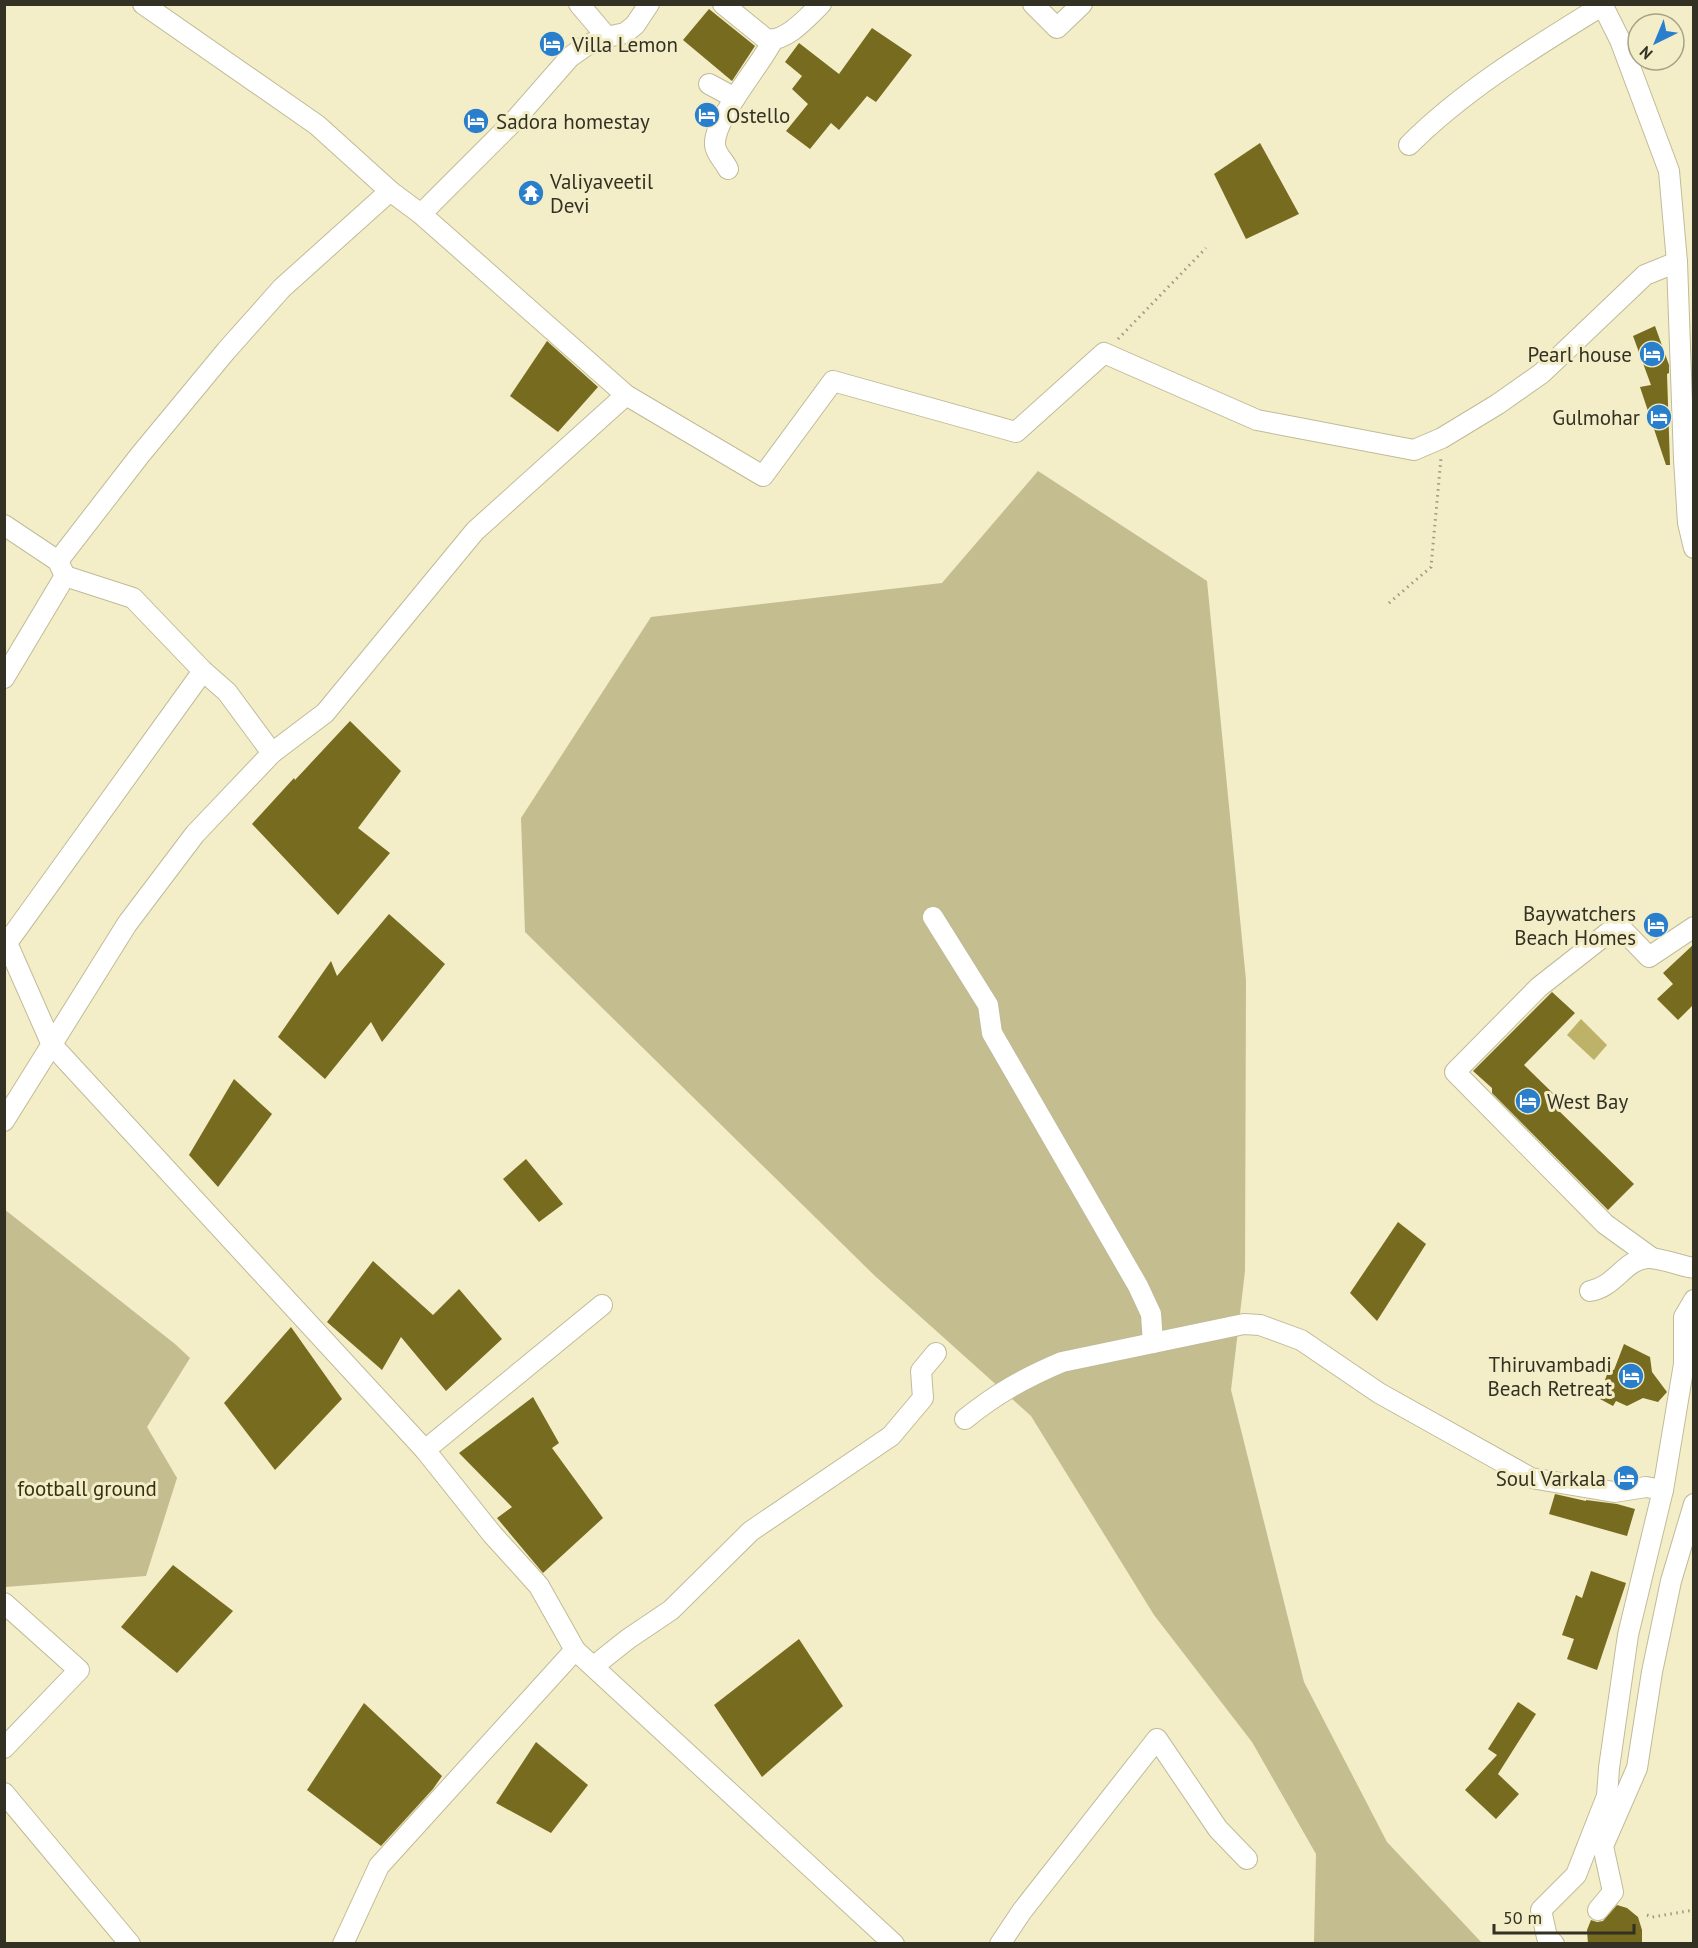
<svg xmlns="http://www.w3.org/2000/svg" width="1698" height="1948" viewBox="0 0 1698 1948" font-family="'PT Sans',sans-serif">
<rect width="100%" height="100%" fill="#f3edc8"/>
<!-- green -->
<g fill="#c3bd90">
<polygon points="1038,471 1207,581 1246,980 1245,1271 1231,1390 1304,1682 1387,1842 1482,1943 1314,1943 1316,1854 1252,1742 1154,1615 1031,1416 875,1276 525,932 521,818 651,617 942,583"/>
<polygon points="4,1209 175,1344 190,1358 147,1427 177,1478 146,1576 5,1587"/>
</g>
<!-- water -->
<polygon fill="#bdb268" points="1581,1019 1607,1045 1594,1060 1567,1035"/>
<!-- building -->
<g fill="#766b1e">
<polygon points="709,9 755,46 732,81 683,40"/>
<polygon points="872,28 912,55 876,102 867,96 839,130 831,123 810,149 786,131 808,104 792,89 802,76 785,62 799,43 839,74"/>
<polygon points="1260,143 1299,214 1246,239 1214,174"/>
<polygon points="1655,326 1669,365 1669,373 1667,374 1670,465 1666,465 1640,387 1651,385 1633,336"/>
<polygon points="547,341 598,387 558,432 510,396"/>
<polygon points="350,721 401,771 358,828 390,853 338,915 252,824 294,778 295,780"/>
<polygon points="389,914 445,964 382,1042 371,1022 325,1079 278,1037 331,961 337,976"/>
<polygon points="1694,944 1694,1004 1678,1020 1657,999 1673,984 1663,973"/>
<polygon points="1552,992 1575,1013 1524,1065 1564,1104 1558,1110 1634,1184 1608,1210 1492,1093 1492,1088 1473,1071"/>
<polygon points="234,1079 272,1114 218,1187 189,1155"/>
<polygon points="526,1159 563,1204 539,1222 503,1179"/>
<polygon points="1398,1222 1426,1244 1377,1321 1350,1293"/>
<polygon points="373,1261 433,1315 459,1289 502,1339 446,1391 401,1337 382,1370 327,1322"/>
<polygon points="291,1327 342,1399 275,1470 224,1403"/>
<polygon points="1624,1344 1650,1357 1652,1372 1667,1392 1658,1402 1643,1398 1627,1406 1616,1401 1613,1406 1600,1399 1607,1383 1605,1380 1609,1369 1614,1370"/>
<polygon points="533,1397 559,1443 552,1448 603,1518 543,1573 497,1518 512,1507 459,1453"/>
<polygon points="1555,1494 1586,1501 1586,1500 1617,1504 1635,1509 1627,1536 1549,1514"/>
<polygon points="173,1565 233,1611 177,1673 121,1627"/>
<polygon points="1591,1571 1626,1583 1597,1670 1567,1659 1574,1639 1562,1635 1576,1595 1582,1598"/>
<polygon points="799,1639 843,1706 762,1777 714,1705"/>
<polygon points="1518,1702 1536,1714 1498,1774 1519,1794 1496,1819 1465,1790 1497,1755 1488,1749"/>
<polygon points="364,1703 442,1776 433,1789 381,1846 307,1790"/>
<polygon points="536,1742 588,1785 551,1833 496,1803"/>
<polygon points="1617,1905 1627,1908 1638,1917 1642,1930 1642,1944 1588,1944 1587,1930 1591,1920 1597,1922 1603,1921"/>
</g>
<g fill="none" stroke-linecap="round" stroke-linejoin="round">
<!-- minor casing -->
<g stroke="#c0bb97" stroke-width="22">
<g id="minor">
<polyline points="143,4 317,125 390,191 421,214 626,395 763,476 833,381 1016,432 1104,353 1257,420 1414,450 1442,438 1498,404 1542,373 1645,275 1677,262"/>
<polyline points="579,4 607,37"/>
<path d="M723 4 766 39C785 43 808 17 821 4"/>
<polyline points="1033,4 1057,28 1082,4"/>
<polyline points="1602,4 1620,40 1669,171 1677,262 1684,459 1688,523 1694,548"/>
<polyline points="709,84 735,98"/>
<path d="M1409 145C1465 89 1535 47 1603 5"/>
<path d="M728 169C724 160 716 155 715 145 713 119 761 65 773 40"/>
<polyline points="421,214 514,121 570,57 587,45 607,37 625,33 635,25 649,4"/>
<polyline points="4,525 58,561 65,576 133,598 203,671 227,692 272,753"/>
<polyline points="58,561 140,455 226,351 282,288 390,191"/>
<polyline points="203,671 7,943 52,1045 425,1450 492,1534 539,1586 575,1650 894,1944"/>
<polyline points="4,678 65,576"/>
<polyline points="933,917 988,1005 992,1033 1138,1286 1151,1314 1153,1343"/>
<polyline points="4,1121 127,924 195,834 272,753 325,713 475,531 626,395"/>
<polyline points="1652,1258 1605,1224 1455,1072 1539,987 1618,925 1649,957 1694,927"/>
<path d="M1590 1291C1615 1287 1624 1260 1647 1258 1657 1257 1682 1266 1694 1268"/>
<path d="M965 1419C996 1394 1024 1378 1062 1362L1244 1324 1260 1325 1301 1340 1379 1393 1531 1478 1614 1492 1646 1487 1663 1490"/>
<polyline points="425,1450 602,1305"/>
<polyline points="4,1603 79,1670 4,1748"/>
<polyline points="594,1666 628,1639 671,1610 751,1531 891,1436 923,1398 921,1371 936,1353"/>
<polyline points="4,1793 130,1944"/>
<polyline points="1598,1910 1613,1892 1603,1846 1637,1768 1652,1672 1671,1581 1694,1504"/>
<polyline points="343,1944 379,1866 575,1650"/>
<polyline points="1000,1944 1022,1911 1157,1739 1218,1829 1247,1859"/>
<polyline points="1554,1944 1547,1937 1541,1910 1576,1875 1607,1796 1609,1768 1628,1635 1663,1490 1684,1364 1684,1317 1694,1300"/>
</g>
</g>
<!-- path -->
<g stroke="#9e9a7f" stroke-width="3" stroke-dasharray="1.5 4.5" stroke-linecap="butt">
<polyline points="1118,339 1206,248"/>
<polyline points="1389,603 1431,567 1441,458"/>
<polyline points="1647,1915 1652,1917 1694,1910"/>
</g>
<!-- minor -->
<use href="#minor" stroke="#fff" stroke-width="20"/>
</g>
<!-- icons -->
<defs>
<g id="hotel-disc" transform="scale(1.35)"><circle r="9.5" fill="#2a7fcd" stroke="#f3edc8"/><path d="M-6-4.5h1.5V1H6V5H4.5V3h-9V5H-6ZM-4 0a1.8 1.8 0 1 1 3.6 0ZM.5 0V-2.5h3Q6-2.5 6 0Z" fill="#fff"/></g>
<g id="temple-disc" transform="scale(1.35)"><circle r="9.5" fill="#2a7fcd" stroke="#f3edc8"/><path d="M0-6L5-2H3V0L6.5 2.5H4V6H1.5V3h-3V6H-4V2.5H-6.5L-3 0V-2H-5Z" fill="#fff"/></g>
</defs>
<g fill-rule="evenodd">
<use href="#hotel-disc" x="552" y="44"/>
<use href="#hotel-disc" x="707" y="115"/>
<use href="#hotel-disc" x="476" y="121"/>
<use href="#temple-disc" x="531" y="193"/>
<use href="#hotel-disc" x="1652" y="354"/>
<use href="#hotel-disc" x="1659" y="417"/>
<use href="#hotel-disc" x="1656" y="925"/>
<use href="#hotel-disc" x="1528" y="1101"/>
<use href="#hotel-disc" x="1631" y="1376"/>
<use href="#hotel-disc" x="1626" y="1478"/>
</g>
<g text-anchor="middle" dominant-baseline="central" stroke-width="6" stroke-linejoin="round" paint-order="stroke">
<!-- poi labels -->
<g font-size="21" fill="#333123" stroke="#f3edc8" text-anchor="start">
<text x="572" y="44">Villa Lemon</text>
<text x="726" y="115">Ostello</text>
<text x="496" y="121">Sadora homestay</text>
<text x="550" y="181">Valiyaveetil<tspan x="550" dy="24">Devi</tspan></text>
<text x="1632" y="354" text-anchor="end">Pearl house</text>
<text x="1640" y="417" text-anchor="end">Gulmohar</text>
<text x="1636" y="913" text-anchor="end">Baywatchers<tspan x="1636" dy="24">Beach Homes</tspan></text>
<text x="1547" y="1101">West Bay</text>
<text x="1612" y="1364" text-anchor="end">Thiruvambadi<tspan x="1612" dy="24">Beach Retreat</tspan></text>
<text x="1606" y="1478" text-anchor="end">Soul Varkala</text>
</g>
<!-- park labels -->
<g font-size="21" fill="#363110" stroke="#f3edc8">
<text x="87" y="1488">football ground</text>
</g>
</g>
<!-- border -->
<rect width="1698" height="1948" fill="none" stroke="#333123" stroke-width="12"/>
<!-- north arrow -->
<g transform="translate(1656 42) rotate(223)"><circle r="28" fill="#f3edc8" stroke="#a6a286" stroke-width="1.5"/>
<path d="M0-4.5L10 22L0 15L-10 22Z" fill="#2a7fcd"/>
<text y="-9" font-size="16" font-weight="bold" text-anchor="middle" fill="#333123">N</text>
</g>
<!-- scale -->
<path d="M1494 1924v9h140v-9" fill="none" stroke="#333123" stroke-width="3"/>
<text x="1503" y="1924" font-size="18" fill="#333123" stroke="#f3edc8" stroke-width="4.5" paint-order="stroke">50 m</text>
</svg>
